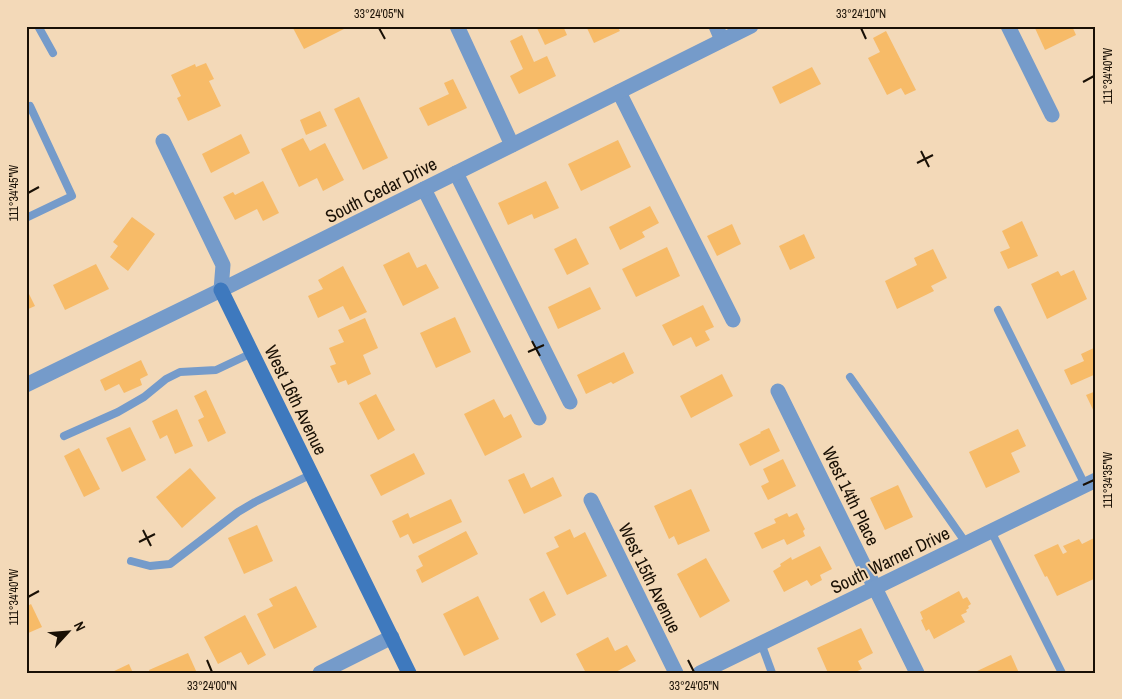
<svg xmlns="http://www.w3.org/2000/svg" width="1122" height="699" viewBox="0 0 1122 699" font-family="'Archivo Narrow',sans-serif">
<rect width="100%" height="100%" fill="#f3d9b8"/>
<!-- building -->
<g fill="#f7bb68">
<polygon points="297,26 345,26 346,28 304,49 293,28"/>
<polygon points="536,26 563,26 567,35 545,45"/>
<polygon points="586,26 617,26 620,31 594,43"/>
<polygon points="1034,26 1072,26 1076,35 1045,50"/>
<polygon points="886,31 916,90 905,95 901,88 887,95 868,58 880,52 873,38"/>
<polygon points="522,35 534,62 547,56 556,76 519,94 510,76 523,69 510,41"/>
<polygon points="206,63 214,79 209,81 221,106 188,121 177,98 181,96 171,75 195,64 196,67"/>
<polygon points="812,67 821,84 780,104 772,87"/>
<polygon points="453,79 467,108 428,126 419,108 449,94 444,83"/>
<polygon points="359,97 388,158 363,170 334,109"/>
<polygon points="320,111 327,126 306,135 300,120"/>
<polygon points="241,134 250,153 211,173 202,154"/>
<polygon points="303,138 310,151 325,143 344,180 323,191 317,178 299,187 281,149"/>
<polygon points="618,140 631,167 581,191 568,164"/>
<polygon points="263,181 279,213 263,221 257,209 235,220 223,197 233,192 235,195"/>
<polygon points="546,181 559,208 534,219 532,214 508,225 498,203"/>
<polygon points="650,206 659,223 642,232 645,237 620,250 609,227"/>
<polygon points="132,217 155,234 128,271 110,257 118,246 113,242"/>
<polygon points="1022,221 1038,256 1008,269 1000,252 1010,248 1002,231"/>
<polygon points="732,224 741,244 717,256 707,236"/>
<polygon points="804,234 815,258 790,270 779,246"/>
<polygon points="576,238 589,264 567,275 554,249"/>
<polygon points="667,247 680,276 636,297 622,269"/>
<polygon points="933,249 947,278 931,286 934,291 897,309 885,281 917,265 914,258"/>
<polygon points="409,252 417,268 426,264 439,288 403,306 383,265"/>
<polygon points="96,264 109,289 65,310 53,285"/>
<polygon points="343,266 367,312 350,320 343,306 318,318 308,296 323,289 318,280"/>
<polygon points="1074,270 1087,299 1047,319 1031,284 1058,271 1061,276"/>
<polygon points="590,287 601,309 558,329 548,307"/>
<polygon points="26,288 35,306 26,310"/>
<polygon points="703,305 714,327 705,331 710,340 696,347 691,337 673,346 662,325"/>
<polygon points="455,317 471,352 436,368 420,333"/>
<polygon points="365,318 378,348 363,355 371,374 348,385 346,380 338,383 330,366 336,364 329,348 344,342 338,330"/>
<polygon points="1096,347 1096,374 1071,385 1064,370 1084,361 1081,354"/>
<polygon points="624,352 634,373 613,384 611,382 586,394 577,375"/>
<polygon points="141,360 148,375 140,379 142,385 124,393 119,384 105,391 100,380"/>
<polygon points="722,374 733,396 691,418 680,396"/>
<polygon points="206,390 226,433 208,442 198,420 204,417 194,396"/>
<polygon points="1096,391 1096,416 1086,395"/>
<polygon points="376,394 395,430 378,440 359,403"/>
<polygon points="494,399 504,418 511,414 522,437 485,456 464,414"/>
<polygon points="177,409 193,446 175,454 167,435 160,439 152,421"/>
<polygon points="130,427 146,460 122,472 106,438"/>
<polygon points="769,428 780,451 750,466 739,444 761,433 760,432"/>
<polygon points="1018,429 1026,446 1011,453 1020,472 986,488 969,452"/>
<polygon points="79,448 100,489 84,497 64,456"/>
<polygon points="414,453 425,474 381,496 370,475"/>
<polygon points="783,459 796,486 768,500 761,486 769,482 763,469"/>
<polygon points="190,468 216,498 182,528 156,497"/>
<polygon points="524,473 531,488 553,477 562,496 524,514 508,480"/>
<polygon points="898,485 913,517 885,530 870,498"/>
<polygon points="691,489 710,531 678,545 674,536 669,539 654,506"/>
<polygon points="451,499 462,522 413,544 408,534 400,538 392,521 408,513 410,518"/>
<polygon points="787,513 789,517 797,513 805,529 803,531 805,536 787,545 784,539 762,549 754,533 776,523 774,519"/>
<polygon points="257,525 273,561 244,574 228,538"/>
<polygon points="570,529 574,538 585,532 607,576 567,595 546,553 559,547 554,537"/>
<polygon points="466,531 478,554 422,583 416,570 423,566 418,556"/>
<polygon points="1096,537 1096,578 1057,596 1047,576 1045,577 1034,555 1058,544 1063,554 1067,552 1063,546 1079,539 1082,544"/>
<polygon points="820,546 832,569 820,575 822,580 811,586 807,580 784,592 773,571 781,566 780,564 791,557 792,560"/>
<polygon points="706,558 730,601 700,618 677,574"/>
<polygon points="296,586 317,627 274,649 257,614 273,606 269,599"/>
<polygon points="544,591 556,615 541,623 529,599"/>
<polygon points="959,591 963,599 967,597 971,604 968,606 969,608 966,610 967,612 961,615 965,622 934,639 929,629 926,631 921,620 923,619 920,612"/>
<polygon points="478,596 499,639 464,656 443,614"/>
<polygon points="31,604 42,627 26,634 26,607"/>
<polygon points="245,615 266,655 248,665 241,652 218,664 204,637"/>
<polygon points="861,628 873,653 858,661 862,669 853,673 828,673 817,648"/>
<polygon points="608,637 615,651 627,645 636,661 614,673 586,673 576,654"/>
<polygon points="188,653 197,673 150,673 149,670"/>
<polygon points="1011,655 1019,673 973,673"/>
<polygon points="129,664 133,673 110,673"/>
</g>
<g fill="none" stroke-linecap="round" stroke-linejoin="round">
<!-- lane -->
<g stroke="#759bca" stroke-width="8">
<polyline points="38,26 53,53"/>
<polyline points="26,108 30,106 72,196 26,218"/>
<polyline points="998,310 1085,485"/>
<polyline points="850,377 966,543"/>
<polyline points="64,436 118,412 144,397 166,379 180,372 216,370 252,353"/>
<polyline points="991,531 1062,673"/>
<polyline points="131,561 150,566 170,564 238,512 255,502 312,474"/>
<polyline points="761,643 772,673"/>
</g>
<!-- street -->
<g stroke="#759bca" stroke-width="15">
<polyline points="457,26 512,145"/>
<polyline points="716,26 722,40"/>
<polyline points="1008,26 1052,115"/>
<polyline points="619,92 733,320"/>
<polyline points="163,141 223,265 221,290"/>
<polyline points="456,173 570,402"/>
<polyline points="424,189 539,418"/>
<polyline points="26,385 221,290 751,26"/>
<polyline points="778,391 917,673"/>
<polyline points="591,500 676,673"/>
<polyline points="320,673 392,637"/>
<polyline points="700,673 1096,480"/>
</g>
<!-- secondary -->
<polyline stroke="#3e79be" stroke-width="15" points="221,290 409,673"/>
</g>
<!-- ticks -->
<path fill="none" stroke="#191005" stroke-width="2" d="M379 28 385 39M861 28 866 39M1083 82 1094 76M921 151 929 167M917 163 933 155M28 193 39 187M532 341 540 356M528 352 544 345M1083 485 1094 480M143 530 151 546M139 542 155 534M28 597 39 591M207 660 212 672M688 660 694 672"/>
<g text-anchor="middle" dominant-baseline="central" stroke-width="4" stroke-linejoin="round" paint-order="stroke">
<!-- street labels -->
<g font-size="18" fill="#191005" stroke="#f3d9b8">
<text transform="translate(381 190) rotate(-27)">South Cedar Drive</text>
<text transform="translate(296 400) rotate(64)">West 16th Avenue</text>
<text transform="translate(851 496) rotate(64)">West 14th Place</text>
<text transform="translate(890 560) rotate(-26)">South Warner Drive</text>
<text transform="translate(650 578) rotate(64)">West 15th Avenue</text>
</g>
</g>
<!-- border -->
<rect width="1122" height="699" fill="none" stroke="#f3d9b8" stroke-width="55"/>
<!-- north arrow -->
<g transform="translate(68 632) rotate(64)" stroke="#f3d9b8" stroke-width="4" paint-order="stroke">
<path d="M0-4L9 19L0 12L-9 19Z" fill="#191005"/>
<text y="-8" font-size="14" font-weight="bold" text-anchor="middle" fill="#191005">N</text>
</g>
<rect x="28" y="28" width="1066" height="644" fill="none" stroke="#191005" stroke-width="2"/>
<g font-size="12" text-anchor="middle" fill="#191005">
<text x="379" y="18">33°24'05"N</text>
<text x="861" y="18">33°24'10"N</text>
<text transform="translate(1108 76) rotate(-90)" y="4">111°34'40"W</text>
<text transform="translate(14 193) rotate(-90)" y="4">111°34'45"W</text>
<text transform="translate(1108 480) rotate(-90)" y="4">111°34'35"W</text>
<text transform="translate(14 597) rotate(-90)" y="4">111°34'40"W</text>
<text x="212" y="690">33°24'00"N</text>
<text x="694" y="690">33°24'05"N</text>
</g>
</svg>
